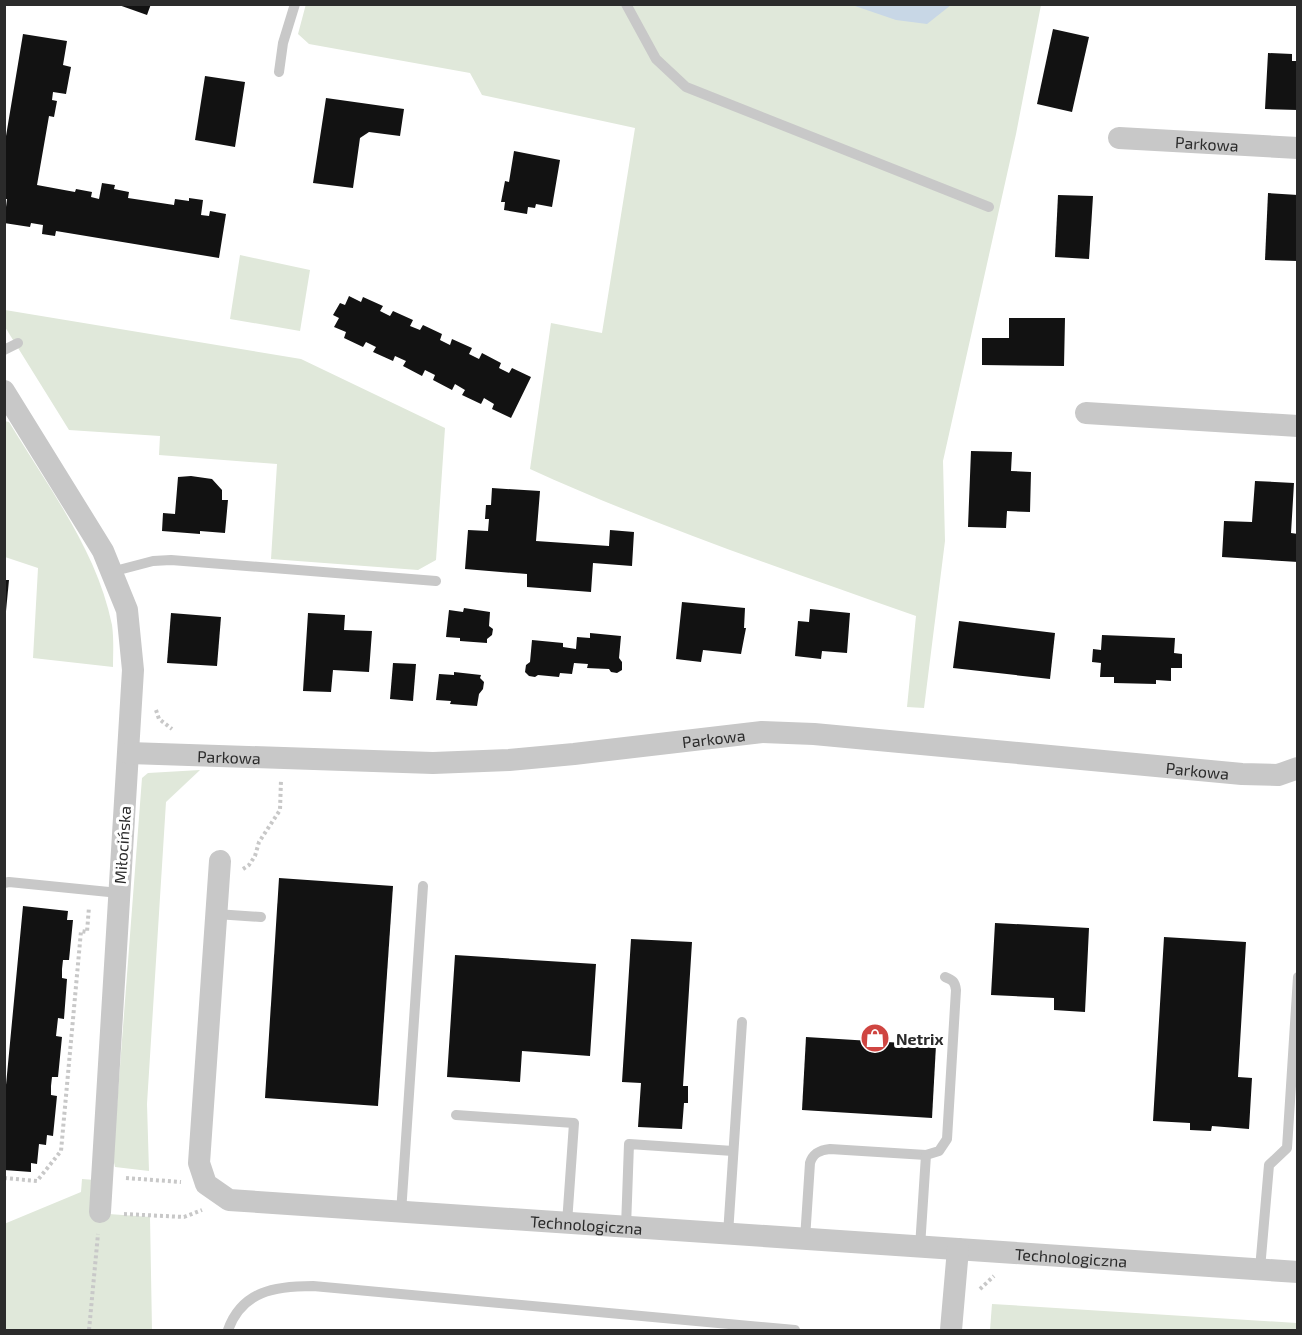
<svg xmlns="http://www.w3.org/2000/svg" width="1302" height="1335" viewBox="0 0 1302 1335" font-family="'Exo 2',sans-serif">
<rect width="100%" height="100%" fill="#fff"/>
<!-- green -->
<g fill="#e0e8da">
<path d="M306 4 1041 5 1016 134 943 461 945 541 924 708 907 707 916 616C786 570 655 526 530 469L551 323 602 333 635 128 482 95 470 73 309 44 298 34Z"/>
<polygon points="240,255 310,270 300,331 230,319"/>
<polygon points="5,310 301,359 445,428 436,560 418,570 271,559 277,464 159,455 160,436 69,430 5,327"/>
<path d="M4 421 9 422 17 435C54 495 98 555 112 625 114 639 113 654 113 667L33 658 38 568 5 557Z"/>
<polygon points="200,770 166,802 147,1104 149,1171 115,1167 113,1158 142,778 148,773"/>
<polygon points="82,1179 95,1180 95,1213 150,1217 152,1330 5,1330 4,1224 81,1192"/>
<polygon points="992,1304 1297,1323 1297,1330 990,1330"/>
</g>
<!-- water -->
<polygon fill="#c8d7e6" points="852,5 951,4 951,5 927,24 896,20"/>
<!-- building -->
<g fill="#121212">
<polygon points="116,4 151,4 147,15"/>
<polygon points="1053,29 1089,37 1072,112 1037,104"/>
<polygon points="23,34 67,41 63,65 71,67 66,94 53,92 52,100 57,101 54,117 49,116 37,185 75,192 76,189 92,192 91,197 99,199 102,183 115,185 114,189 129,192 128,198 174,205 175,199 189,201 189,198 203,200 201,215 209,216 210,211 226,214 219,258 56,231 55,236 42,234 43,225 31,223 30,227 4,223 7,199 4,199 4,148"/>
<polygon points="1268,53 1292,54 1292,61 1298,61 1298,110 1265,109"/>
<polygon points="205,76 245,82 235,147 195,140"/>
<polygon points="326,98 404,109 400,136 369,132 360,138 353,188 313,183"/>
<polygon points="514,151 560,160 552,207 536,204 535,208 528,207 527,214 504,210 505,202 501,202 505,181 509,182"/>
<polygon points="1268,193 1298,195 1298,261 1265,260"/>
<polygon points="1058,195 1093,196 1089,259 1055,257"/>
<polygon points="349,296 361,302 363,297 383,306 380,311 390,316 393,311 413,320 410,326 420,330 423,325 442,334 440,340 450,345 452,339 472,348 469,354 479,359 482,353 501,363 499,368 509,373 512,368 531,377 511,418 492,409 494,404 484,398 481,404 462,395 465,390 455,384 452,390 433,380 435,375 425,370 422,376 403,366 406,361 395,356 393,361 373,352 376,347 366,342 363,347 344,338 346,332 334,327 339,318 333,315 340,303 345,305"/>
<polygon points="1009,318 1065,318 1064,366 982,365 982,338 1009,338"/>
<polygon points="971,451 1012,452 1011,471 1031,472 1030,512 1007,511 1006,528 968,527"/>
<polygon points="191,476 212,479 222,490 222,500 228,500 225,533 200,531 200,534 162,531 163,513 175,514 178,477"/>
<polygon points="1255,481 1294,483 1291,533 1298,534 1298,562 1222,557 1224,521 1252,522"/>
<polygon points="492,488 540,491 536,541 609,546 610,530 634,532 632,566 593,563 591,592 527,587 527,574 465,569 468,530 488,531 489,519 485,519 486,505 491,505"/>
<polygon points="4,580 9,580 6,611 4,611"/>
<polygon points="682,602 745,608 744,628 746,628 741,654 703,650 701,662 676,659"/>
<polygon points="464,608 490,612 489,626 493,629 492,635 487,639 487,643 460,641 460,638 446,637 449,610 463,612"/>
<polygon points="810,609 850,613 847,653 822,651 821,659 795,656 798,621 809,622"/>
<polygon points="171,613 221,617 217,666 167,663"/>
<polygon points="308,613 345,615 344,630 372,631 369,672 333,670 331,692 303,691"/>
<polygon points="959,621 1055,633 1050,679 953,668"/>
<polygon points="590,633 621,636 619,658 622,662 622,670 617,673 611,672 609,669 587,668 588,664 574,663 572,674 560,673 559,677 538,675 535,677 529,676 525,672 526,665 530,662 532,640 563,643 563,647 576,649 577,637 590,638"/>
<polygon points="1102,635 1175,638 1174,653 1182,654 1182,668 1171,668 1171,681 1156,680 1156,684 1114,683 1114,677 1100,677 1101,663 1092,662 1093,649 1101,650"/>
<polygon points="393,663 416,664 413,701 390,699"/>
<polygon points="454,672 481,675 480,678 484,682 483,689 479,694 477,706 450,704 451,701 436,700 439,674 454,675"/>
<polygon points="279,878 393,886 378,1106 265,1098"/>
<polygon points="23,906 68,911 67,920 73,920 69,960 63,960 62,969 62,978 67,979 64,1019 58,1018 56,1036 62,1037 58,1077 52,1077 51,1086 51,1095 57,1096 53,1136 47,1135 46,1145 39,1144 37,1164 31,1163 31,1172 4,1170 4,1106"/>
<polygon points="995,923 1089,928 1085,1012 1054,1010 1054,998 991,995"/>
<polygon points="1164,937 1246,942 1238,1077 1252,1078 1249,1129 1212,1126 1211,1131 1190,1130 1190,1123 1153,1121"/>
<polygon points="631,939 692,942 683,1086 688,1086 688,1103 684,1103 682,1129 638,1127 641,1083 622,1082"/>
<polygon points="455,955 596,964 590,1056 522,1051 520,1082 447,1077"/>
<polygon points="806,1037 936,1045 932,1118 802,1110"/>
</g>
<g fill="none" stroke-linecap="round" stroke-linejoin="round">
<!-- path -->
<g stroke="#c8c8c8" stroke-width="4" stroke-dasharray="3 3" stroke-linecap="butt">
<polyline points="156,710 159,719 172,729"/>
<polyline points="243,869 249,865 255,856 259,842 280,810 281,780"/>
<polyline points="4,1178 37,1181 61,1151 81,931 87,932 89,907"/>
<polyline points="126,1178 181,1182"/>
<polyline points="124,1214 184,1217 202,1210"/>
<polyline points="980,1289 994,1276"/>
<polyline points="89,1330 98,1234"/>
</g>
<!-- service -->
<g stroke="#c8c8c8" stroke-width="10">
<polyline points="626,4 656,59 686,87 989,207"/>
<polyline points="279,72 283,43 295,4"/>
<polyline points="4,350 18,343"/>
<polyline points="111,572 153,561 171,560 436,581"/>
<polyline points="4,883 9,882 119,893"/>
<polyline points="216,914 261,917"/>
<polyline points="456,1115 574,1123 567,1223"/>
<polyline points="401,1213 423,886"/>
<polyline points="626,1227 629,1144 733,1151"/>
<polyline points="728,1234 742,1022"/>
<path d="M805 1239 810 1163C813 1153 820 1150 830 1149L926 1155"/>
<path d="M920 1247 926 1155 939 1151 947 1139 956 990C955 982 953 980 945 977"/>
<polyline points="1260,1269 1269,1165 1287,1148 1298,977"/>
<path d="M228 1330C242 1291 275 1286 313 1286L795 1330"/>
</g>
<!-- minor -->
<g stroke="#c8c8c8" stroke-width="22">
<path id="s1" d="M1119 138 1298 148"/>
<polyline points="4,391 103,551 127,610 133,670 100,1212"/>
<polyline points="1086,413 1298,426"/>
<path id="s2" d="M129 753 433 763 509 760 574 754 762 732 814 734 1242 774 1278 775 1298 768"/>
<path id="s3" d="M220 861 199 1163 206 1184 229 1200 1298 1272"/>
<polyline points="951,1330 958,1249"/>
</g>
</g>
<!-- icons -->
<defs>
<g id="shop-disc" transform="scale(1.5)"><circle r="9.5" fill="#cf4541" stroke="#fff"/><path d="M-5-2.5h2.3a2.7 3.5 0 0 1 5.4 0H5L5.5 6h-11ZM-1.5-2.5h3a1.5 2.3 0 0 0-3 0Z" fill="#fff"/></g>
</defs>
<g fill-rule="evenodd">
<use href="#shop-disc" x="875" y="1038"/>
</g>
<g text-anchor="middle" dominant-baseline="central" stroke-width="6" stroke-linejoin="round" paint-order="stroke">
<!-- street labels -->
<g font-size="16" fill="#2b2b2b" stroke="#fff">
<text stroke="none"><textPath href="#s1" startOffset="88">Parkowa</textPath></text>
<text stroke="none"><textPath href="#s2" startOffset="586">Parkowa</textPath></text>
<text stroke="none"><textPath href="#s2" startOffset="100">Parkowa</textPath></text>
<text stroke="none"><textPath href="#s2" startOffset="1072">Parkowa</textPath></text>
<text transform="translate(122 845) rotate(-86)">Miłocińska</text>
<text stroke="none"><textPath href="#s3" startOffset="711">Technologiczna</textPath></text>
<text stroke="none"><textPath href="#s3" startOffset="1197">Technologiczna</textPath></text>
</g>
<!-- poi labels -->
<g font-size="16" font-weight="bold" fill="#2b2b2b" stroke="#fff" text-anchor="start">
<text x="896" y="1038">Netrix</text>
</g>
</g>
<!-- border -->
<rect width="1302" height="1335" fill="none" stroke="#2b2b2b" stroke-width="12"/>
</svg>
